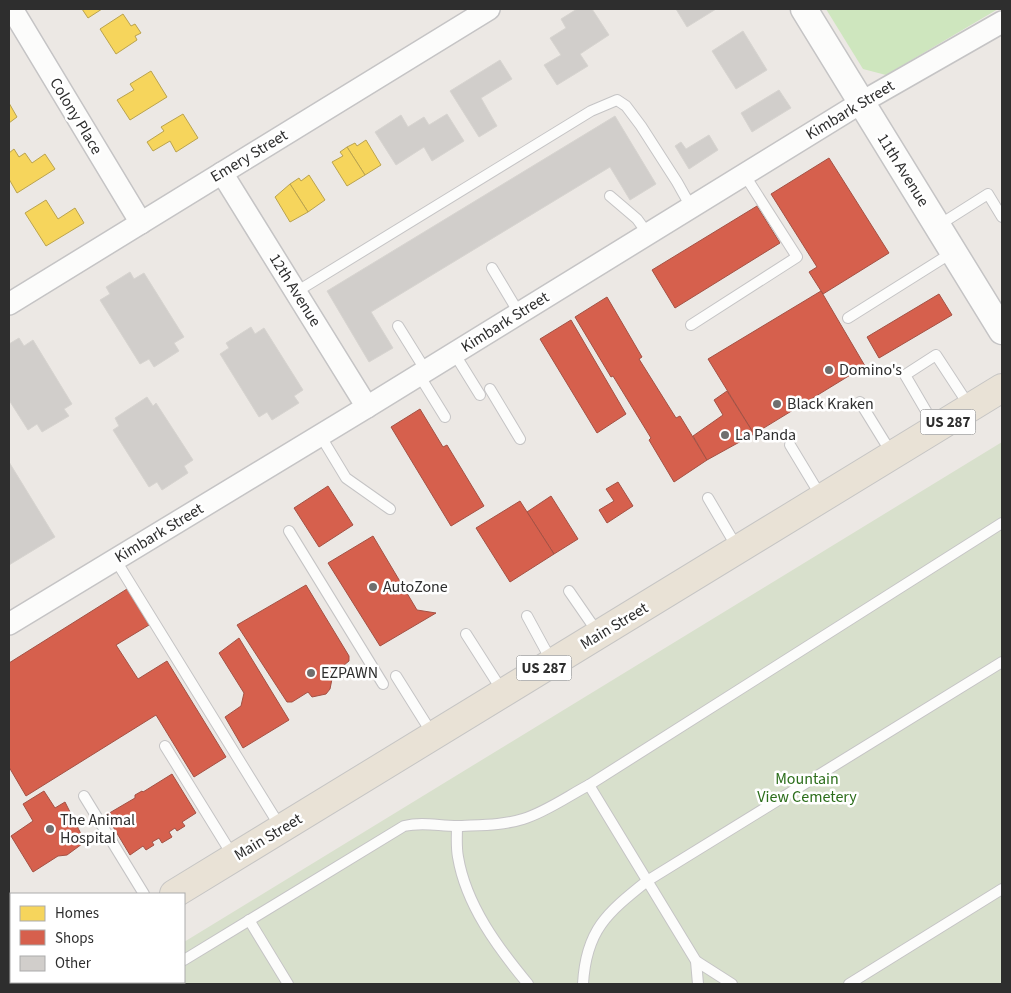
<svg xmlns="http://www.w3.org/2000/svg" width="1011" height="993" viewBox="0 0 1011 993" font-family="'Source Sans 3',sans-serif">
<rect width="100%" height="100%" fill="#ece8e4"/>
<!-- green -->
<polygon fill="#cee6be" points="826,9 998,9 886,75 863,69"/>
<!-- cemetery -->
<polygon fill="#d8e0cc" points="1002,442 1002,984 114,984 118,982 184,982 184,942"/>
<!-- homes -->
<g fill="#f6d55c" stroke="#baa34e">
<polygon points="82,9 102,9 88,18"/>
<polygon points="123,14 131,26 135,24 141,33 135,36 137,40 116,54 100,29"/>
<polygon points="151,71 167,97 130,120 117,100 134,90 130,84"/>
<polygon points="9,103 17,117 9,123"/>
<polygon points="183,114 198,138 176,152 170,141 153,151 147,142 164,131 161,127"/>
<polygon points="366,140 381,165 365,175 347,147 355,143 357,146"/>
<polygon points="347,147 365,175 347,186 332,162 343,156 340,152"/>
<polygon points="14,149 19,157 25,153 32,163 45,154 55,169 17,193 9,179 9,153"/>
<polygon points="309,175 325,200 308,212 290,184 299,178 301,181"/>
<polygon points="290,184 308,212 290,222 275,197"/>
<polygon points="46,200 58,219 75,208 84,223 46,246 25,213"/>
</g>
<!-- shops -->
<g fill="#d6604d" stroke="#a45144">
<polygon points="829,158 889,253 823,294 809,272 817,267 771,194"/>
<polygon points="757,206 780,243 675,308 652,270"/>
<polygon points="821,291 865,366 754,434 708,359"/>
<polygon points="939,294 952,315 879,358 867,337"/>
<polygon points="607,297 642,357 639,359 676,418 680,416 707,460 674,482 649,440 651,438 613,376 611,377 575,317"/>
<polygon points="571,320 626,414 597,433 540,339"/>
<polygon points="727,391 754,434 707,460 693,436 723,415 714,400"/>
<polygon points="420,409 443,447 447,445 484,506 451,526 391,427"/>
<polygon points="618,482 633,506 607,523 599,510 614,501 606,489"/>
<polygon points="328,486 353,525 319,547 294,508"/>
<polygon points="551,496 578,539 554,554 527,512"/>
<polygon points="520,501 554,554 510,582 476,528"/>
<polygon points="373,536 417,610 436,613 380,646 328,563"/>
<polygon points="306,585 349,656 349,661 333,674 330,689 326,694 312,697 308,692 292,702 287,702 237,625"/>
<polygon points="127,589 149,625 116,645 138,679 167,661 226,757 194,777 156,715 26,796 9,767 9,663"/>
<polygon points="239,638 289,720 243,748 225,717 241,706 244,693 219,653"/>
<polygon points="172,774 196,813 182,822 185,826 177,831 175,828 169,832 172,837 162,843 159,838 152,842 154,845 146,850 143,846 130,855 106,815 135,798 135,795 142,791 143,792"/>
<polygon points="44,791 55,808 65,802 82,836 82,844 67,855 58,856 33,872 11,836 33,821 23,804"/>
</g>
<!-- building -->
<g fill="#d1cecb" stroke="#d7d4d0">
<polygon points="577,9 592,9 609,35 580,54 588,66 557,85 544,65 561,55 550,38 566,28 561,19"/>
<polygon points="676,9 716,9 687,27"/>
<polygon points="743,31 767,70 736,89 712,51"/>
<polygon points="500,60 512,79 481,98 497,126 479,137 450,91"/>
<polygon points="779,90 791,108 752,132 741,113"/>
<polygon points="447,114 464,141 432,161 424,147 396,165 375,132 401,115 408,127 424,117 429,125"/>
<polygon points="615,116 656,184 630,200 610,167 371,312 393,348 369,362 327,291"/>
<polygon points="709,135 718,150 689,169 675,146 681,142 686,149"/>
<polygon points="130,272 134,279 144,273 184,337 174,343 179,351 154,367 149,359 140,364 100,300 110,294 106,287"/>
<polygon points="251,327 255,334 264,328 303,390 294,396 299,403 272,420 267,412 259,417 220,354 229,348 226,343"/>
<polygon points="19,338 24,346 33,340 72,404 64,409 69,416 42,432 37,424 28,430 9,400 9,344"/>
<polygon points="147,397 153,406 156,403 193,460 184,466 188,473 162,490 157,482 149,487 113,430 119,426 115,418"/>
<polygon points="9,462 55,537 9,565"/>
</g>
<g fill="none" stroke-linecap="round" stroke-linejoin="round">
<!-- service casing -->
<g stroke="#c5c4c5" stroke-width="12">
<g id="service">
<polyline points="610,196 637,219 648,234"/>
<polyline points="939,225 988,194 1002,217"/>
<polyline points="492,268 519,313"/>
<polyline points="296,292 591,111 617,100 626,106 641,126 677,182 691,207"/>
<polyline points="848,318 953,252"/>
<polyline points="691,325 797,257 744,174"/>
<polyline points="398,326 426,371"/>
<polyline points="454,353 480,395"/>
<polyline points="419,375 445,417"/>
<polyline points="490,389 520,439"/>
<polyline points="860,402 892,454"/>
<polyline points="936,428 905,375 936,355 970,407"/>
<polyline points="320,435 346,478 390,509"/>
<polyline points="790,445 822,498"/>
<polyline points="708,498 738,549"/>
<polyline points="289,531 383,684"/>
<polyline points="115,559 281,828"/>
<polyline points="569,591 598,633"/>
<polyline points="527,616 552,662"/>
<polyline points="466,634 503,692"/>
<polyline points="396,676 433,735"/>
<polyline points="165,746 233,856"/>
<polyline points="84,796 144,894"/>
<path d="M457 826C457 836 456 847 458 857 466 905 498 948 528 984"/>
<polyline points="249,920 288,984"/>
<path d="M184 960 404 826C425 821 441 827 462 826 483 825 504 825 523 819 546 812 568 796 589 785"/>
<polyline points="696,961 698,984"/>
<polyline points="143,984 148,982"/>
<path d="M583 984C586 930 607 913 647 881L1002 662"/>
<polyline points="732,984 696,961 589,785 1002,523"/>
<polyline points="849,984 1002,889"/>
</g>
</g>
<!-- minor casing -->
<g stroke="#c5c4c5" stroke-width="24">
<g id="minor">
<polyline points="12,9 141,223"/>
<polyline points="222,173 367,407"/>
<polyline points="9,304 489,9"/>
<polyline points="9,624 367,407 862,102 1002,22"/>
</g>
</g>
<!-- tertiary casing -->
<g stroke="#c5c4c5" stroke-width="29">
<g id="tertiary">
<polyline points="804,9 1002,331"/>
<polyline points="9,954 11,958"/>
</g>
</g>
<!-- trunk casing -->
<g stroke="#c6c5c4" stroke-width="30">
<g id="trunk">
<polyline points="174,894 1002,388"/>
<polyline points="27,984 31,982"/>
</g>
</g>
<!-- service -->
<use href="#service" stroke="#fcfcfb" stroke-width="10"/>
<!-- minor -->
<use href="#minor" stroke="#fcfcfb" stroke-width="21"/>
<!-- tertiary -->
<use href="#tertiary" stroke="#fcfcfb" stroke-width="26"/>
<!-- trunk -->
<use href="#trunk" stroke="#e9e2d6" stroke-width="28"/>
</g>
<!-- markers -->
<g fill="#706f6e" stroke="#fff" stroke-width="2">
<circle cx="829" cy="370" r="5"/>
<circle cx="777" cy="404" r="5"/>
<circle cx="725" cy="435" r="5"/>
<circle cx="373" cy="587" r="5"/>
<circle cx="311" cy="673" r="5"/>
<circle cx="50" cy="829" r="5"/>
</g>
<g text-anchor="middle" dominant-baseline="central" stroke-width="5" stroke-linejoin="round" paint-order="stroke">
<!-- shield labels -->
<g fill="#fff" stroke="#6d6d6d" stroke-width="1">
<rect x="920.5" y="409.5" width="55" height="25" rx="4"/>
<rect x="516.5" y="655.5" width="55" height="25" rx="4"/>
</g>
<g font-size="15" font-weight="bold" fill="#2e2e2e">
<text x="948" y="422">US 287</text>
<text x="544" y="668">US 287</text>
</g>
<!-- street labels -->
<g font-size="16" fill="#2e2e2e" stroke="#fff">
<text transform="translate(850 110) rotate(-31)">Kimbark Street</text>
<text transform="translate(76 116) rotate(59)">Colony Place</text>
<text transform="translate(249 156) rotate(-31)">Emery Street</text>
<text transform="translate(903 170) rotate(58)">11th Avenue</text>
<text transform="translate(295 290) rotate(58)">12th Avenue</text>
<text transform="translate(505 322) rotate(-32)">Kimbark Street</text>
<text transform="translate(159 533) rotate(-31)">Kimbark Street</text>
<text transform="translate(614 626) rotate(-31)">Main Street</text>
<text transform="translate(268 837) rotate(-31)">Main Street</text>
</g>
<!-- poi labels -->
<g font-size="16" fill="#2e2e2e" stroke="#fff" text-anchor="start">
<text x="839" y="370">Domino's</text>
<text x="787" y="404">Black Kraken</text>
<text x="735" y="435">La Panda</text>
<text x="383" y="587">AutoZone</text>
<text x="321" y="673">EZPAWN</text>
<text x="60" y="820">The Animal<tspan x="60" dy="18">Hospital</tspan></text>
</g>
<!-- park labels -->
<g font-size="16" fill="#2c6e1b" stroke="#fff">
<text x="807" y="779">Mountain<tspan x="807" dy="18">View Cemetery</tspan></text>
</g>
</g>
<!-- border -->
<rect width="1011" height="993" fill="none" stroke="#2e2e2e" stroke-width="20"/>
<!-- legend -->
<rect x="10" y="893" width="175" height="90" fill="#ffffff" stroke="#ababab"/>
<rect x="20" y="906" width="25" height="15" fill="#f6d55c" stroke="#ababab"/>
<text x="55" y="918" font-size="15" fill="#2e2e2e">Homes</text>
<rect x="20" y="930" width="25" height="15" fill="#d6604d" stroke="#ababab"/>
<text x="55" y="943" font-size="15" fill="#2e2e2e">Shops</text>
<rect x="20" y="956" width="25" height="15" fill="#d1cecb" stroke="#ababab"/>
<text x="55" y="968" font-size="15" fill="#2e2e2e">Other</text>
</svg>
